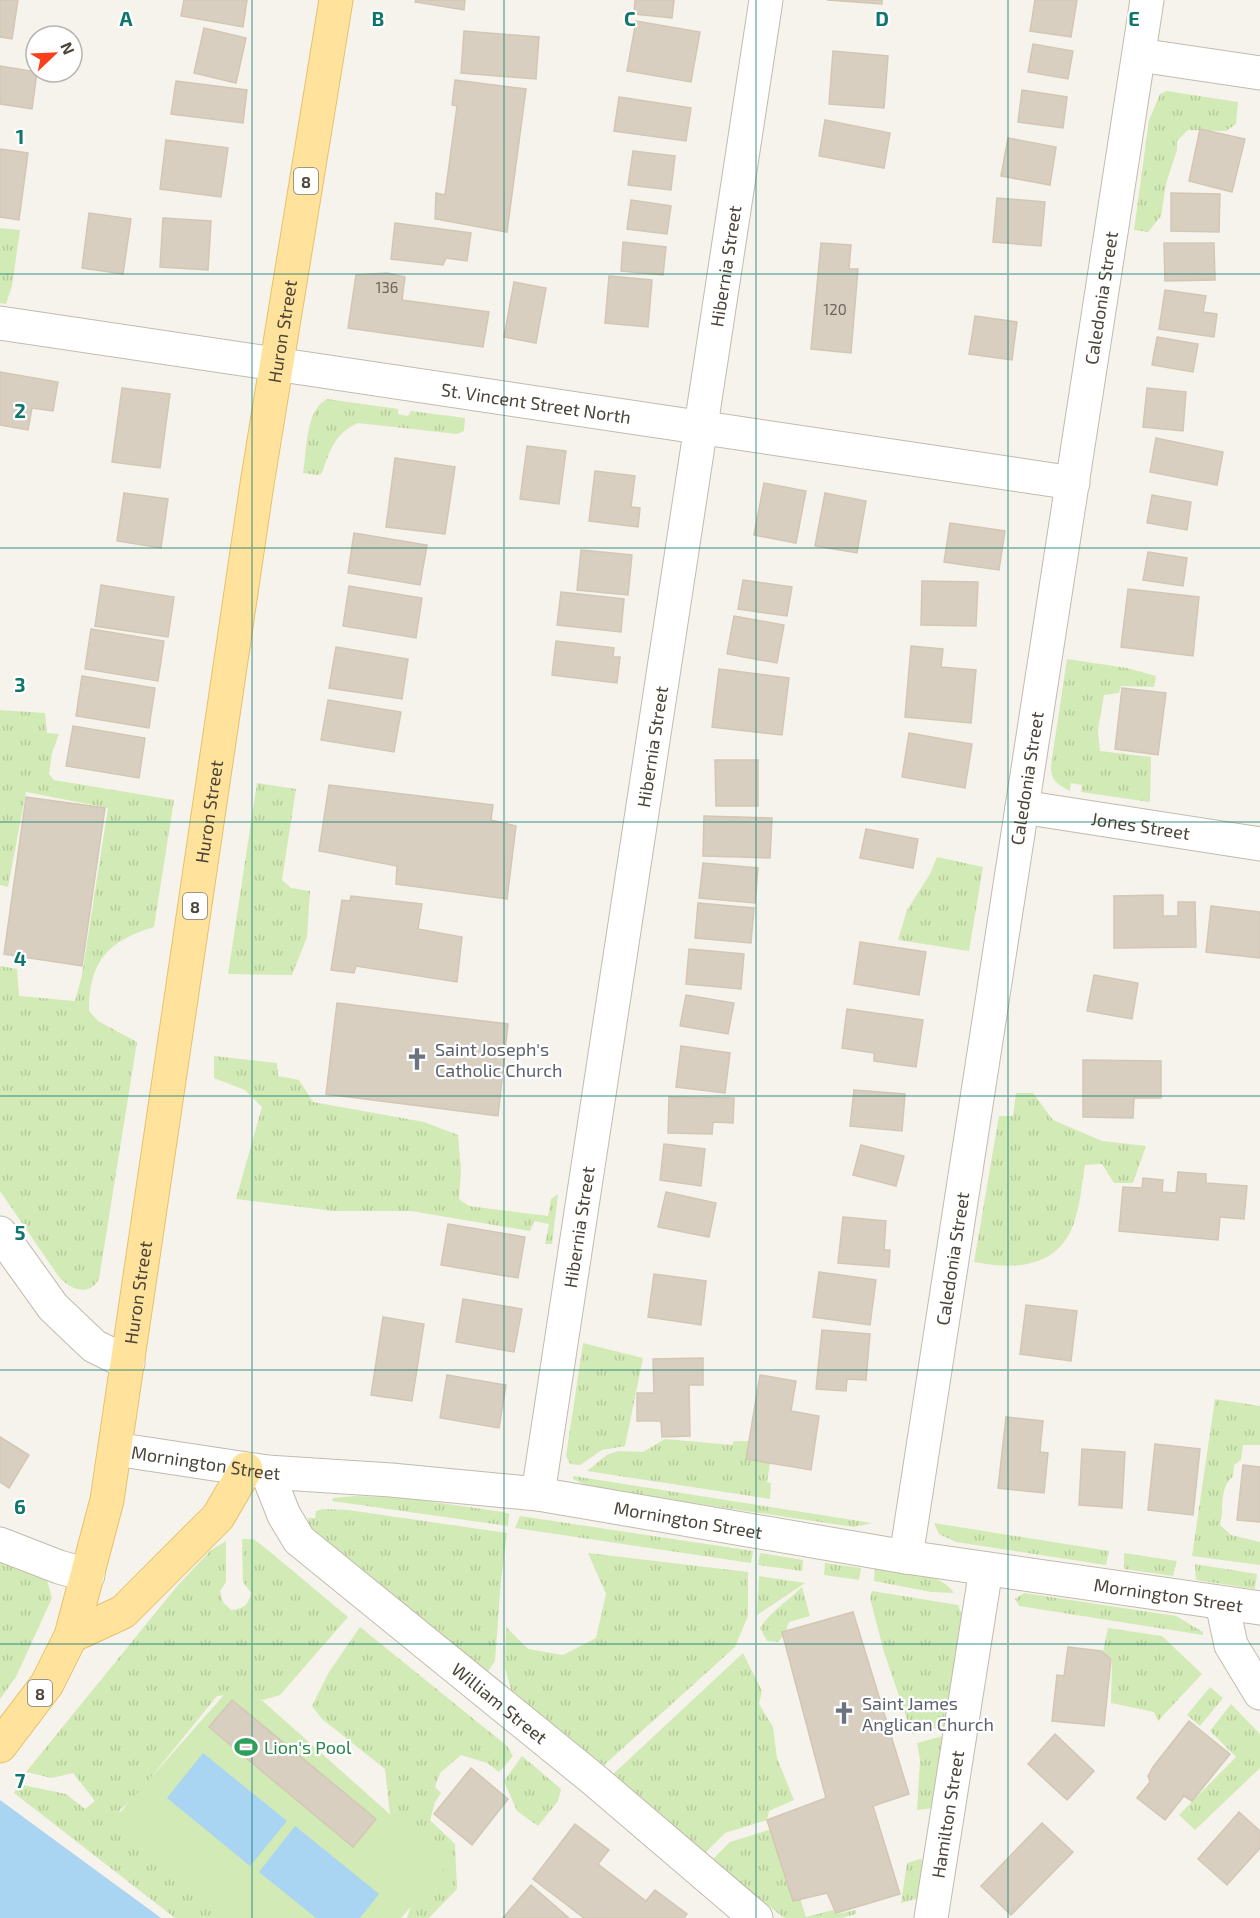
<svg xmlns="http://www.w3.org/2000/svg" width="1260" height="1918" viewBox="0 0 1260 1918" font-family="'Exo 2',sans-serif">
<defs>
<pattern id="grass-tufts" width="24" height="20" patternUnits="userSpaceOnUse" patternTransform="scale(1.5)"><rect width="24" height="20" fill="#d2eab5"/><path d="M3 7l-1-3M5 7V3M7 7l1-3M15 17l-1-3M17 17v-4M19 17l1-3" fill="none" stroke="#b6ca9c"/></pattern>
</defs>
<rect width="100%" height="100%" fill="#f6f3ec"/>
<!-- grass -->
<g fill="url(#grass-tufts)">
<polygon points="1167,91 1238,102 1236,124 1226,131 1188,130 1177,141 1177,150 1166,184 1161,216 1148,232 1134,230 1149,120 1160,94"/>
<polygon points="0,228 20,230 12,286 6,304 0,303"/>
<path d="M327 399 398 409V414L408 416 411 411 465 418 464 431 457 434 358 423C335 433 330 450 322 473L318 475 303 473C307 451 305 410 327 399Z"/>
<path d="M1067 659 1127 668 1156 676 1154 687 1121 686 1119 693 1104 695 1098 730 1100 751 1151 757 1150 802 1081 792 1082 785 1071 783 1070 791C1058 785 1050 780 1051 765Z"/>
<path d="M0 710 45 713 47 733 59 734 52 753 49 774 54 780 174 800 154 927C107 941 89 962 89 1011L98 1021 137 1042 99 1279C89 1297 71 1290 59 1277L0 1191V966L17 969 19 996 75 1001 82 975 108 808 26 792 8 887 0 885Z"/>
<polygon points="257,783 296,789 282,880 291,888 310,891 307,937 292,975 228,974"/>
<polygon points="937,857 983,867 969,951 898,940 907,910 930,874"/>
<polygon points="214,1056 277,1063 278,1076 299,1080 313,1102 424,1122 458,1135 461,1171 459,1199 469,1206 548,1216 551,1199 558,1194 552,1244 545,1244 549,1224 534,1221 530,1231 411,1211 334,1211 236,1199 262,1107 245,1090 214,1078"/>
<path d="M1016 1093H1033L1053 1120 1102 1141 1146 1146 1133 1183H1114L1102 1164 1085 1165C1082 1182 1081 1200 1076 1216 1063 1267 1018 1271 974 1262L999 1116H1013Z"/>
<polygon points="583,1343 643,1358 625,1446 602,1450 580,1465 570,1464 566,1456"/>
<path d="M1215 1399 1260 1406V1445H1243L1241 1460 1234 1465 1233 1476C1218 1490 1225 1507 1220 1525L1231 1535 1260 1542V1565L1192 1556Z"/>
<polygon points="665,1439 732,1445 734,1441 748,1441 751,1459 770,1463 767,1482 771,1483 770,1499 587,1471 607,1455 618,1451 643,1452"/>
<polygon points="573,1476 872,1523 854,1527 591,1488 573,1479"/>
<polygon points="356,1496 406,1498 503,1512 509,1514 508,1526 332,1501 333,1498"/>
<polygon points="323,1509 348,1510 507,1533 501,1580 495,1661 486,1674 310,1528 308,1518 315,1518 316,1511"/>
<polygon points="520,1516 753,1551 751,1563 515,1528"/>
<polygon points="934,1523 1109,1551 1106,1565 956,1542 939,1534"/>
<path d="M242 1539H253L263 1546 348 1617 280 1695 263 1700 242 1693 217 1696 135 1797 119 1811 250 1918H175L14 1793 18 1784 66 1794 85 1809 95 1801 73 1773 52 1778 26 1772 178 1585 211 1550 226 1541V1582L220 1591 223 1602 231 1610C244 1609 248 1605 251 1593L243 1582Z"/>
<polygon points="588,1553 748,1572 748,1616 735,1647 603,1766 512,1693 505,1668 506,1627 528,1649 563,1655 596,1638 606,1594"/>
<polygon points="760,1553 803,1560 802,1571 758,1565"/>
<polygon points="1124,1553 1177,1561 1173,1576 1124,1569"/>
<polygon points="0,1558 47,1580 52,1598 16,1677 0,1699"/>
<polygon points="825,1563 861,1568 859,1580 824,1575"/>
<polygon points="1195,1564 1257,1574 1255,1589 1196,1580"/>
<path d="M875 1567C898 1571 940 1571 954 1593L931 1592 874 1581Z"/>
<polygon points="759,1576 805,1583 757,1615"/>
<path d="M802 1587 810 1616 789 1622 785 1634 778 1642 767 1641 760 1628C768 1614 789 1600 802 1587Z"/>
<polygon points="872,1591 958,1605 962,1615 944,1726 912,1734 884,1652 870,1598"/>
<polygon points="1024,1593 1176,1616 1203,1632 1203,1635 1019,1606 1015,1599"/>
<polygon points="360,1627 507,1746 513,1756 499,1772 487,1763 461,1755 440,1773 435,1787 441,1793 435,1802 430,1820 455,1844 457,1889 429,1918 407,1918 412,1902 392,1833 385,1769 322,1719 312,1706 329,1672"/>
<polygon points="1108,1628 1162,1636 1202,1674 1158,1721 1154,1712 1111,1703 1112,1659 1102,1656"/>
<polygon points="743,1653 762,1691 759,1704 773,1727 777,1758 794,1800 769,1811 767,1820 725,1833 705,1853 611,1776"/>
<polygon points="1210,1687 1223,1698 1200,1726 1187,1715"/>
<polygon points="1231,1704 1260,1734 1260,1768 1195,1830 1179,1815 1236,1757 1210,1731"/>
<polygon points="943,1736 933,1808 917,1810 920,1760 917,1743"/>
<polygon points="522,1756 561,1789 558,1801 538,1826 517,1811 504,1781"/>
<polygon points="778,1827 806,1917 833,1910 837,1914 856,1910 856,1914 841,1918 784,1918 712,1860 730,1842"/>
<polygon points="920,1859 925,1861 920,1898 901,1903 907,1863"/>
</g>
<!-- park -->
<polygon fill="#d2eab5" points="238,1679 447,1865 401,1918 233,1918 117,1816"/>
<!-- water -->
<g fill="#a9d4f2">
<polygon points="203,1753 287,1821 250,1866 167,1798"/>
<polygon points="0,1800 161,1918 0,1918"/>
<polygon points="295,1826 379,1894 360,1918 316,1918 259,1872"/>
</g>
<!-- building -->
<g fill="#d8cfc1" stroke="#d3c7b4" stroke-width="1.5">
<polygon points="0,0 18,0 12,39 0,37"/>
<polygon points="184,0 247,0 243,27 181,16"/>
<polygon points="416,0 465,0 464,10 415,2"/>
<polygon points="635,0 674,0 672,18 634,14"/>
<polygon points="827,0 882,0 882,4"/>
<polygon points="1035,0 1077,0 1071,37 1030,31"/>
<polygon points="636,21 700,32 691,82 627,71"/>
<polygon points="204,28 246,38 236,83 194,73"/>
<polygon points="464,31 539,37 536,79 461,73"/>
<polygon points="1033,44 1073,51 1068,79 1028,72"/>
<polygon points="833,51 888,56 884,108 829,104"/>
<polygon points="0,66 37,72 32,109 0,104"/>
<polygon points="455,80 526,89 507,232 435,219 436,193 445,195 457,106 452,105"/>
<polygon points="176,81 247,90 243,123 171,114"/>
<polygon points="1022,90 1067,97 1063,128 1018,122"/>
<polygon points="619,97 691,108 686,141 614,131"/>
<polygon points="825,120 890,133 884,168 819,156"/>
<polygon points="1200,129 1245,139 1232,192 1189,181"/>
<polygon points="1008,138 1056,147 1050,185 1001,176"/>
<polygon points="166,140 228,148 221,197 160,189"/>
<polygon points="0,149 28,153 19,220 0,217"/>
<polygon points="633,151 675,156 671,190 628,185"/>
<polygon points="1171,193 1220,194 1219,232 1171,231"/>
<polygon points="997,198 1045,202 1041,246 993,242"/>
<polygon points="631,200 671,206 667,234 627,229"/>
<polygon points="89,213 131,219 123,274 82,268"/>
<polygon points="163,218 211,221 208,270 160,267"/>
<polygon points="395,223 471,233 467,261 446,258 443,265 391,259"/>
<polygon points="623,242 666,247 663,275 621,271"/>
<polygon points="821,243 851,245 849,269 858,269 851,353 811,349"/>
<polygon points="1164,243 1214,243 1215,280 1165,281"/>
<polygon points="387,273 405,277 402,300 489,312 483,347 348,328 356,275"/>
<polygon points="609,276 652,280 648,327 605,323"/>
<polygon points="514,282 546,288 536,343 504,337"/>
<polygon points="1165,290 1206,296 1203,312 1217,314 1214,337 1159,329"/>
<polygon points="975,316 1017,322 1012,360 969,354"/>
<polygon points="1157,337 1198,344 1193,372 1152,365"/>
<polygon points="0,372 58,382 53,411 32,408 28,430 0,425"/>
<polygon points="122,388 170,394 160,468 112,462"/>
<polygon points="1147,388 1186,392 1183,431 1143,427"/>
<polygon points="1156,438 1223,452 1217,485 1150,472"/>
<polygon points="527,446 566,451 559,504 520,499"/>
<polygon points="395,458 455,467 445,534 386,527"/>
<polygon points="595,471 635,476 631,507 640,508 638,527 589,521"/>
<polygon points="764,483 806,491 796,543 754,535"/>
<polygon points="124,493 168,499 161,548 117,541"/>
<polygon points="825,493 866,501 857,553 815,546"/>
<polygon points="1152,495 1191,502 1187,530 1147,523"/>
<polygon points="950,523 1005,531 999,570 944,562"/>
<polygon points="354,533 427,545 420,585 348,573"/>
<polygon points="581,550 632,555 628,595 577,590"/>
<polygon points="1148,552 1187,558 1183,586 1143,580"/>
<polygon points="743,580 792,587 787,616 738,609"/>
<polygon points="922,581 978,582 976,626 921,625"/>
<polygon points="101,585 174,597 168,637 95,626"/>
<polygon points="349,586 422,598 416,638 343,626"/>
<polygon points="1128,589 1199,597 1193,656 1121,647"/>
<polygon points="561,592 624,599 621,632 557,625"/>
<polygon points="734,616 784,625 777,663 727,654"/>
<polygon points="91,629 164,641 158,681 85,669"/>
<polygon points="556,641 614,648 613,657 620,657 617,683 552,675"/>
<polygon points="911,646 943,649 941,667 976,670 971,723 905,717"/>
<polygon points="336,647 408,659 402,699 329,688"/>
<polygon points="719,669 789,678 782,735 712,727"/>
<polygon points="82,676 155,688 149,728 76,716"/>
<polygon points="1122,688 1166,693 1158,755 1115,749"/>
<polygon points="328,700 401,712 394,752 321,740"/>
<polygon points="73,726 145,738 139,778 66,766"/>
<polygon points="909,733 972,744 965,788 902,777"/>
<polygon points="715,760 758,760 758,806 716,806"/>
<polygon points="329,785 493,805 491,820 516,826 507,899 396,884 397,866 319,851"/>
<polygon points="26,797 105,808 82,966 4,954"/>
<polygon points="704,816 772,818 770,858 703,856"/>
<polygon points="866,829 918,839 913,868 860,858"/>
<polygon points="703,863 758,868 755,903 699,898"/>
<polygon points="1163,895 1163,916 1178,916 1178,902 1195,902 1196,947 1114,948 1114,896"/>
<polygon points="351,896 422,904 418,929 462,937 457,982 356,966 354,973 331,970 342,900 350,901"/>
<polygon points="698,903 754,908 751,943 695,938"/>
<polygon points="1211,906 1260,912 1260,958 1206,952"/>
<polygon points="860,942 926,952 919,995 854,984"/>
<polygon points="689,949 744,954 741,989 686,984"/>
<polygon points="1094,975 1138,983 1132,1019 1087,1011"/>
<polygon points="686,995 734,1003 728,1034 680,1026"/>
<polygon points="337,1003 508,1024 498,1116 326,1094"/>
<polygon points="847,1009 923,1020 916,1067 874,1061 874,1053 842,1048"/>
<polygon points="681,1046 730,1053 725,1093 676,1087"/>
<polygon points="1083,1060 1161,1061 1161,1098 1134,1098 1133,1118 1083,1117"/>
<polygon points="854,1090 905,1094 902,1131 850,1126"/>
<polygon points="669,1097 734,1098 733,1123 713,1122 712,1134 668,1133"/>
<polygon points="664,1144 705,1149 701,1186 660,1180"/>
<polygon points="861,1145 904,1156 896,1186 853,1175"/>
<polygon points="1178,1172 1206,1174 1206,1183 1247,1186 1244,1219 1220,1217 1218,1240 1119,1231 1123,1187 1142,1188 1143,1178 1163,1180 1162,1192 1176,1193"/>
<polygon points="666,1192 716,1203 709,1237 658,1227"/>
<polygon points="843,1217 886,1221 884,1250 890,1250 889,1267 838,1263"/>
<polygon points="448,1224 525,1237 518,1278 441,1265"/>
<polygon points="819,1272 876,1280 870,1325 813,1317"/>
<polygon points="654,1274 706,1281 701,1325 648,1317"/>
<polygon points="463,1299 522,1309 514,1352 456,1342"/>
<polygon points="1026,1305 1077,1311 1071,1361 1020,1354"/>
<polygon points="383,1317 424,1324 412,1401 371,1395"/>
<polygon points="822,1330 870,1334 866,1380 847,1379 846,1391 816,1389"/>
<polygon points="703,1358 703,1385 689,1385 690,1436 662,1437 661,1421 637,1421 637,1393 654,1393 653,1359"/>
<polygon points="447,1375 506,1385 499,1428 440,1418"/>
<polygon points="760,1375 796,1381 791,1411 819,1416 811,1470 746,1459"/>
<polygon points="1006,1417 1043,1421 1040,1452 1048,1453 1044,1493 998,1488"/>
<polygon points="0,1437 29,1455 9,1488 0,1482"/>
<polygon points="1155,1444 1200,1449 1193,1515 1148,1510"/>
<polygon points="1082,1449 1125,1452 1122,1508 1079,1505"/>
<polygon points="1243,1465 1260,1467 1260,1522 1237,1520"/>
<polygon points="853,1612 909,1794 873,1806 900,1894 836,1913 827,1893 793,1901 767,1820 826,1798 782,1632"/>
<polygon points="1068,1647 1101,1651 1111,1659 1104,1726 1052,1721 1057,1675 1064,1676"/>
<polygon points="232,1700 376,1819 353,1847 209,1727"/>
<polygon points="1189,1721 1230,1754 1192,1801 1184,1796 1165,1820 1137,1798 1150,1782 1148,1776 1153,1767"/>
<polygon points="1055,1734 1094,1771 1067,1800 1028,1764"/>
<polygon points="471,1768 508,1799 472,1845 434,1814"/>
<polygon points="1239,1812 1260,1831 1260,1848 1227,1885 1198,1859"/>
<polygon points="1042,1823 1073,1852 1011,1915 981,1886"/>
<polygon points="575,1824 609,1850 598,1864 646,1901 655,1890 687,1914 684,1918 584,1918 533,1879"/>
<polygon points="531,1885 569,1918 503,1918"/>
</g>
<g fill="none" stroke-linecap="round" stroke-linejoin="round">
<!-- minor casing -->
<g stroke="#c2bbae" stroke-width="35">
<g id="minor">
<polyline points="1139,55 1260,73"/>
<path id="s1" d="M0 323 1073 483"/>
<path id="s2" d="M1022 807 1260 844"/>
<polyline points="0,1233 53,1307 94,1346 128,1363"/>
<path id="s3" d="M115 1449 267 1472 391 1480 538 1494 906 1557 1260 1608"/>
<path id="s4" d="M267 1472 284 1515 299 1540 592 1778 756 1918"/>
<path id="s5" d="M538 1494 766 0"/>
<polyline points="0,1544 59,1567 88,1575"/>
<path id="s6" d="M906 1557 1147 0"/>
<polyline points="1222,1603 1231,1645 1260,1693"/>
<path id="s7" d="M931 1918 986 1569"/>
</g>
</g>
<!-- major casing -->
<g stroke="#e6c16a" stroke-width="35">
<g id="major">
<polyline points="71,1636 123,1612 218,1517 246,1469"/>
<path id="s8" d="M0 1746 47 1684 71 1636 107 1500 257 484 336 0"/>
</g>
</g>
<!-- minor -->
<use href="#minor" stroke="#fff" stroke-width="33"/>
<!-- major -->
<use href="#major" stroke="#ffe39c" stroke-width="33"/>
</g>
<!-- grid -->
<path fill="none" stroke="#0f766e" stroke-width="1.5" stroke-opacity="0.55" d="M252 0V1918M504 0V1918M756 0V1918M1008 0V1918M0 274H1260M0 548H1260M0 822H1260M0 1096H1260M0 1370H1260M0 1644H1260"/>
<!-- icons -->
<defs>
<g id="church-bare" transform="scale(1.8)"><path d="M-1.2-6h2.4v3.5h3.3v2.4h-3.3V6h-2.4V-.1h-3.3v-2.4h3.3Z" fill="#6b7280" stroke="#fff" stroke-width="2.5" paint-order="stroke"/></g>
<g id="stadium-bare" transform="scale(1.8)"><path d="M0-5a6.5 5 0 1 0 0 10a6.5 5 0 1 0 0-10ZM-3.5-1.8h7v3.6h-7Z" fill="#2e9e5b" stroke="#fff" stroke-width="2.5" paint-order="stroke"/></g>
</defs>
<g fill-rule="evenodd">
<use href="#church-bare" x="417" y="1059"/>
<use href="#church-bare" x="844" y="1713"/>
<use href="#stadium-bare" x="246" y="1747"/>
</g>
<g text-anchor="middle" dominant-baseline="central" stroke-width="4.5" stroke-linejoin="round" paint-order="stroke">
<!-- number labels -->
<g font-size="15" fill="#6e675b">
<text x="387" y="287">136</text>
<text x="835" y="309">120</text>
</g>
<!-- shield labels -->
<g fill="#fff" stroke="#817c74" stroke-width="1.5">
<rect x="294" y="168" width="24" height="26" rx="4.5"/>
<rect x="183" y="893" width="24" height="26" rx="4.5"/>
<rect x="28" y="1680" width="24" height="26" rx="4.5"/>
</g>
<g font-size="16" font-weight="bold" fill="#4b4439">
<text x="306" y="181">8</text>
<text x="195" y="906">8</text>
<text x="40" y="1693">8</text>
</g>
<!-- street labels -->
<g font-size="18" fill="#4b4439" stroke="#fff">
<text stroke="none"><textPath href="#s5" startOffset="1242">Hibernia Street</textPath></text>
<text stroke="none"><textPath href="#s6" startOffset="1274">Caledonia Street</textPath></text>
<text stroke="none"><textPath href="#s8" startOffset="1454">Huron Street</textPath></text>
<text stroke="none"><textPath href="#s1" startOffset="542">St. Vincent Street North</textPath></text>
<text stroke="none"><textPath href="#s5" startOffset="756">Hibernia Street</textPath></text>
<text stroke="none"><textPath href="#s6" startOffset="788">Caledonia Street</textPath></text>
<text stroke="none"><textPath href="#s8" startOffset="968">Huron Street</textPath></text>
<text stroke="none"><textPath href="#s2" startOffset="120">Jones Street</textPath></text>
<text stroke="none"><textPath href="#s5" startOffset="270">Hibernia Street</textPath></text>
<text stroke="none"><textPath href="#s6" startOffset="302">Caledonia Street</textPath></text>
<text stroke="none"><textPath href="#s8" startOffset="482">Huron Street</textPath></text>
<text stroke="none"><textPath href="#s3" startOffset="92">Mornington Street</textPath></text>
<text stroke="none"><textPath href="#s3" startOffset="578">Mornington Street</textPath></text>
<text stroke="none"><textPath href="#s3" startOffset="1064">Mornington Street</textPath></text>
<text stroke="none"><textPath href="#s4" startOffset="334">William Street</textPath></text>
<text stroke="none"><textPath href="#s7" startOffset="105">Hamilton Street</textPath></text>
</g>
<!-- worship labels -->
<g font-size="18" fill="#5b616d" stroke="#fff" text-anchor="start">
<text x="435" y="1049">Saint Joseph's<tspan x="435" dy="21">Catholic Church</tspan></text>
<text x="862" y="1703">Saint James<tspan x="862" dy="21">Anglican Church</tspan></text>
</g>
<!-- leisure labels -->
<g font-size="18" fill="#27864d" stroke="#fff" text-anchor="start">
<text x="264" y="1747">Lion's Pool</text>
</g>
</g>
<g font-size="20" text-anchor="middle" font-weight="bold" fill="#0f766e" stroke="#fff" stroke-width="4.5" stroke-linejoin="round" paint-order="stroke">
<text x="126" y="26">A</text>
<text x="378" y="26">B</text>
<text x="630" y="26">C</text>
<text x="882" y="26">D</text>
<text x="1134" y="26">E</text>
<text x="20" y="144">1</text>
<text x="20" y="418">2</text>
<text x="20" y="692">3</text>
<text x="20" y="966">4</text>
<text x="20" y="1240">5</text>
<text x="20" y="1514">6</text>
<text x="20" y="1788">7</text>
</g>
<!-- north arrow -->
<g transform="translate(54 54) rotate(67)"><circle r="28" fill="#ffffff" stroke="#b7b4b0" stroke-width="1.5"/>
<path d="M0-4.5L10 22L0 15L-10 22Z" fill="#fc3f1d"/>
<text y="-9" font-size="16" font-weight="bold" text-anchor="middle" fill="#4b4439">N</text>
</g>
</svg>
